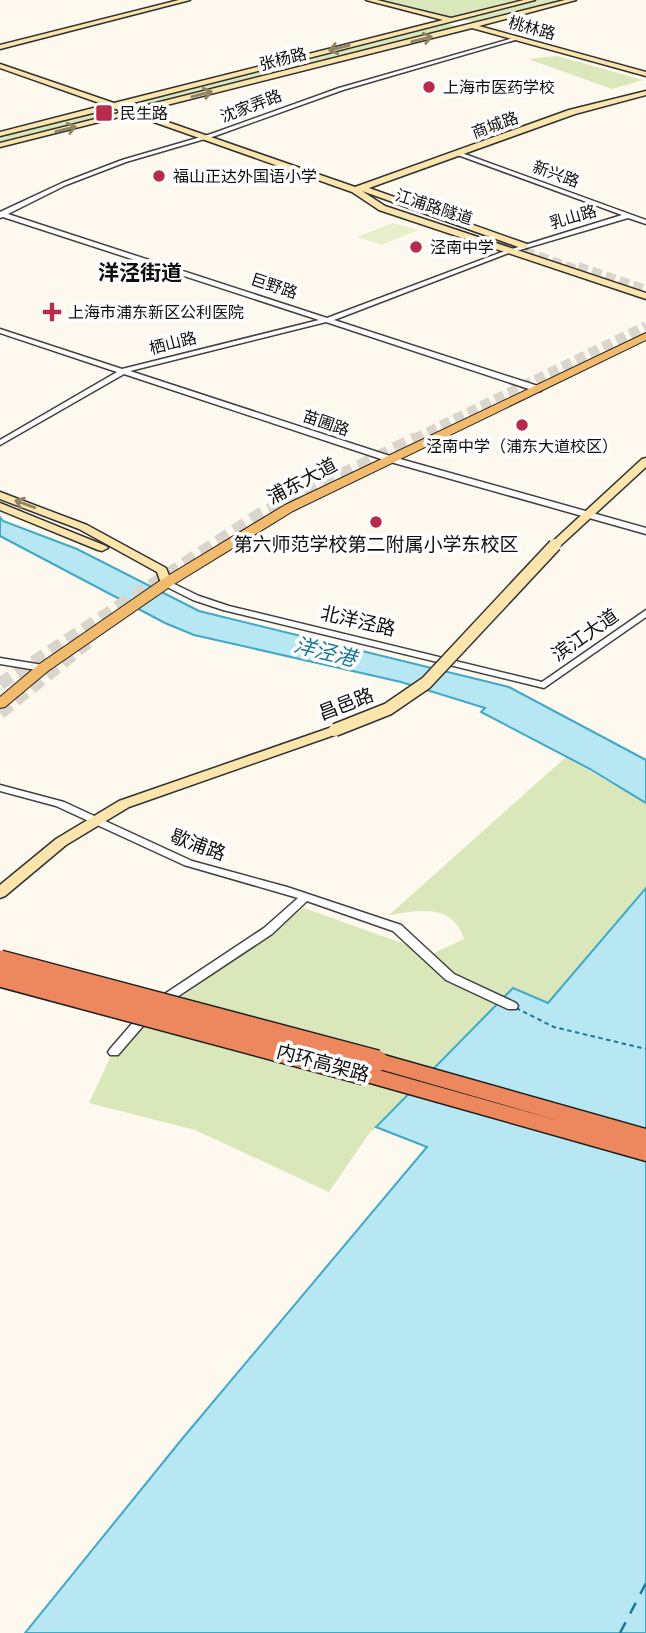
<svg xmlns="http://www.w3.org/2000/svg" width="646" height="1633" viewBox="0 0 646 1633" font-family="'Crimson Pro','Noto Sans SC',serif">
<rect width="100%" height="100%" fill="#fef9ef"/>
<!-- green -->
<g fill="#d9e7ba">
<polygon points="380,0 518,0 451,17"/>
<polygon points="534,0 561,0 473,22 460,19"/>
<polygon points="446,23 459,27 143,107 128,103"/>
<polygon points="557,56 643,80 612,89 528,59"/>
<polygon points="107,109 118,113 0,143 0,136"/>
<path d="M566 757 646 803V888L547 1004 513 988 368 1135 329 1192 195 1130 89 1103 111 1056 131 1034 304 908 410 946 421 959 464 939C453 903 419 910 389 915Z"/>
</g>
<!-- pitch -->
<polygon fill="#e8efcb" points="393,223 418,230 382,245 357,237"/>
<!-- water -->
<g fill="#b6e7f3" stroke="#41a8c6" stroke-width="2">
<polygon points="0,517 3,521 77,549 199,611 509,687 646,760 646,803 590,769 481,712 485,708 401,682 194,635 165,623 0,536"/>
<polygon points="646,888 646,1633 25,1633 182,1439 427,1147 376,1127 513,988 548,1003"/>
</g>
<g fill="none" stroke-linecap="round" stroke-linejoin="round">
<!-- ferry-far1 -->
<polyline stroke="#1d7899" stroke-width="2" stroke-dasharray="4.5 3.5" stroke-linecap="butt" points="516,1008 554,1027 646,1049"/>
<!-- ferry -->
<polyline stroke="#1d7899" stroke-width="2.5" stroke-dasharray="12 10" stroke-linecap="butt" points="620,1633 646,1583"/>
<!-- secondary-tunnel -->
<g stroke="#dad6cd" stroke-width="10" stroke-dasharray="10 4.5" stroke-linecap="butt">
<polyline points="497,242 585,273"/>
<polyline points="578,267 646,290"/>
</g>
<!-- primary-tunnel-far1 -->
<polyline stroke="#dad6cd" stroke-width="10" stroke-dasharray="10 5" stroke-linecap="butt" points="414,439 646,326"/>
<!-- primary-tunnel -->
<g stroke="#dad6cd" stroke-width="13" stroke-dasharray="13 7" stroke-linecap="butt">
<polyline points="0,684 259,515 417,438"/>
<polyline points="0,713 88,642"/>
</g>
<!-- street casing -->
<g stroke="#414141" stroke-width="3">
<g id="street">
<polygon points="517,37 522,38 343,90 215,136 126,162 66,185 8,214 327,318 502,252 622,215 455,154 455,152 459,152 646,220 646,224 628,218 506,254 334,320 541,387 541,391 535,391 326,322 130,371 393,457 646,528 646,534 387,461 124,374 0,445 0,440 117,372 0,333 0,329 122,369 319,320 3,217 0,218 0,212 62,183 122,160 211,134 339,88"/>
<polygon points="166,580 199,596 229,606 542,682 646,610 646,617 544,688 223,610 193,600 163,585 162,583"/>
<polygon points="0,658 43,665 48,668 43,671 0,664"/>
<polygon points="0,785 64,802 192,861 287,887 401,925 454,974 516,1003 518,1006 516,1009 508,1009 446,980 393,931 307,901 272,934 165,1005 157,1005 155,1002 157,999 264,928 298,898 184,865 56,806 0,791"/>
<polygon points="146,1011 150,1012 152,1015 150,1018 118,1055 110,1055 108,1052 110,1049 142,1012"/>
</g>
</g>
<!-- secondary casing -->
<g stroke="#303030" stroke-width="3">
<g id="secondary">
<polygon points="179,0 190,0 0,49 0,45"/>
<polygon points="366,0 377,0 451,18 524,0 535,0 121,106 132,109 565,0 576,0 479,26 646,72 646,76 472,28 139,112 355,187 569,110 646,91 646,95 575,114 369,188 527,244 527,248 521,248 362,191 385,206 646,293 646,299 379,210 352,192 131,114 0,147 0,143 123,112 113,108 0,136 0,132 105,105 0,68 0,64 114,103 443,20"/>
<polygon points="646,458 646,467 559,547 551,547 551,543 642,459"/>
<polygon points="0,492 87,525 166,568 172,583 170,586 162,586 157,572 79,529 0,499"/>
<polygon points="0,503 106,546 108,548 102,551 98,550 0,510"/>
<polygon points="335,726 340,727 342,730 340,733 129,807 66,845 5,896 0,898 0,885 56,839 119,801"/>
</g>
</g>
<!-- primary casing -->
<g stroke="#1f1f1f" stroke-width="2">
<polygon id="primary" points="646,333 646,340 293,511 171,586 48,671 5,707 0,708 0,697 38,665 161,580 285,505"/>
</g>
<!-- highway casing -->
<g stroke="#1f1f1f" stroke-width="3">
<polygon id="highway" points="377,1053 646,1129 646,1161 356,1079 353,1074 356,1069 364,1066 560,1121 369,1066 366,1061 369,1056"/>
</g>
<!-- street -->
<use href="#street" fill="#fff" fill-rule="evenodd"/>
<!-- secondary -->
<use href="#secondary" fill="#fbe5ad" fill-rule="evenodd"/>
<!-- primary -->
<use href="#primary" fill="#f2ba6c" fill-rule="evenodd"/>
<!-- highway -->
<use href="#highway" fill="#ed875e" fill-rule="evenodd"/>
<!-- secondary-bridge casing -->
<g stroke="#303030" stroke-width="15" stroke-linecap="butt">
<polyline id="secondary-bridge" points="335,730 388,709 426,683 555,545"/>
</g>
<!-- highway-bridge casing -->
<g stroke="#1f1f1f" stroke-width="24" stroke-linecap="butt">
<g id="highway-bridge">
<polyline points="0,961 377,1061"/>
<polyline points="0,976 364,1074"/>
</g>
</g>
<!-- secondary-bridge -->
<use href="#secondary-bridge" stroke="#fbe5ad" stroke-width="12"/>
<!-- highway-bridge -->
<use href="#highway-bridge" stroke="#ed875e" stroke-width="21"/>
</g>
<!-- one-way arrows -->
<defs><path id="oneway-shaft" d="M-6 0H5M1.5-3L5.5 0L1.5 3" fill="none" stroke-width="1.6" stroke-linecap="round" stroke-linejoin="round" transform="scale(1.75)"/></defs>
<g stroke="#908465">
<use href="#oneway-shaft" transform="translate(422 39) rotate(-14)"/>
<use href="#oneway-shaft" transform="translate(339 48) rotate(166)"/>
<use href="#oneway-shaft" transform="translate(202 94) rotate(-14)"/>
<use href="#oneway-shaft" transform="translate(66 129) rotate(-14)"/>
<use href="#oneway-shaft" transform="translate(25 504) rotate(-160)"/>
</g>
<!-- markers -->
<g fill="#b72c4a" stroke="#fff" stroke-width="2.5">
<circle cx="429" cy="87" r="7"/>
<rect x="95" y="104" width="18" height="18" rx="3.5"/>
<circle cx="159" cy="176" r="7"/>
<circle cx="416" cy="247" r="7"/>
<path d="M48.5 301.5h7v7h7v7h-7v7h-7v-7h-7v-7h7z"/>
<circle cx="522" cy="425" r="7"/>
<circle cx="376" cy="522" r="7"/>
</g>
<g text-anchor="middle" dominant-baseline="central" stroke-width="7" stroke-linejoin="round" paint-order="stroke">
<!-- far-street labels -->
<g font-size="16" fill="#0e0e0e" stroke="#fff">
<text transform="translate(532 28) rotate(15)">桃林路</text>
<text transform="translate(283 59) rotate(-14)">张杨路</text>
<text transform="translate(251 106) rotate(-21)">沈家弄路</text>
<text transform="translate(495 125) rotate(-20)">商城路</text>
<text transform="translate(556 174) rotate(20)">新兴路</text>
<text transform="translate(434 207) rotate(18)">江浦路隧道</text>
<text transform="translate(573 217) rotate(-16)">乳山路</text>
<text transform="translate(274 286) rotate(18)">巨野路</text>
<text transform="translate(173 343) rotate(-14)">栖山路</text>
<text transform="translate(326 423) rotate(19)">苗圃路</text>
</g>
<!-- far-poi labels -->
<g font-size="16" fill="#0e0e0e" stroke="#fff" text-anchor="start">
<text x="443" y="87">上海市医药学校</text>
<text x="120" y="113">民生路</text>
<text x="173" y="176">福山正达外国语小学</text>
<text x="430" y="247">泾南中学</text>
<text x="68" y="312">上海市浦东新区公利医院</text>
<text x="522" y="446" text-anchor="middle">泾南中学（浦东大道校区）</text>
</g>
<!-- street labels -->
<g font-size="19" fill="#0e0e0e" stroke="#fff">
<text transform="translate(302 481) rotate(-28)">浦东大道</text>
<text transform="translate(358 621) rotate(13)">北洋泾路</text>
<text transform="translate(585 635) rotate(-35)">滨江大道</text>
<text transform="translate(346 704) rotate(-21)">昌邑路</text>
<text transform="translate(198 845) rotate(20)">歇浦路</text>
<text transform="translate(323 1063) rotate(15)">内环高架路</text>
</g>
<!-- poi labels -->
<g font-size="19" fill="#0e0e0e" stroke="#fff">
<text x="376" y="544">第六师范学校第二附属小学东校区</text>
</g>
<!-- far-district labels -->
<g font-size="21" font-weight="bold" fill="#0e0e0e" stroke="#fff">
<text x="140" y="273">洋泾街道</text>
</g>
<!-- water labels -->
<g font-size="21" font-style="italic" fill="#1d7899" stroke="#fff">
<text transform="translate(325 652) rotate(14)">洋泾港</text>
</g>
</g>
</svg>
